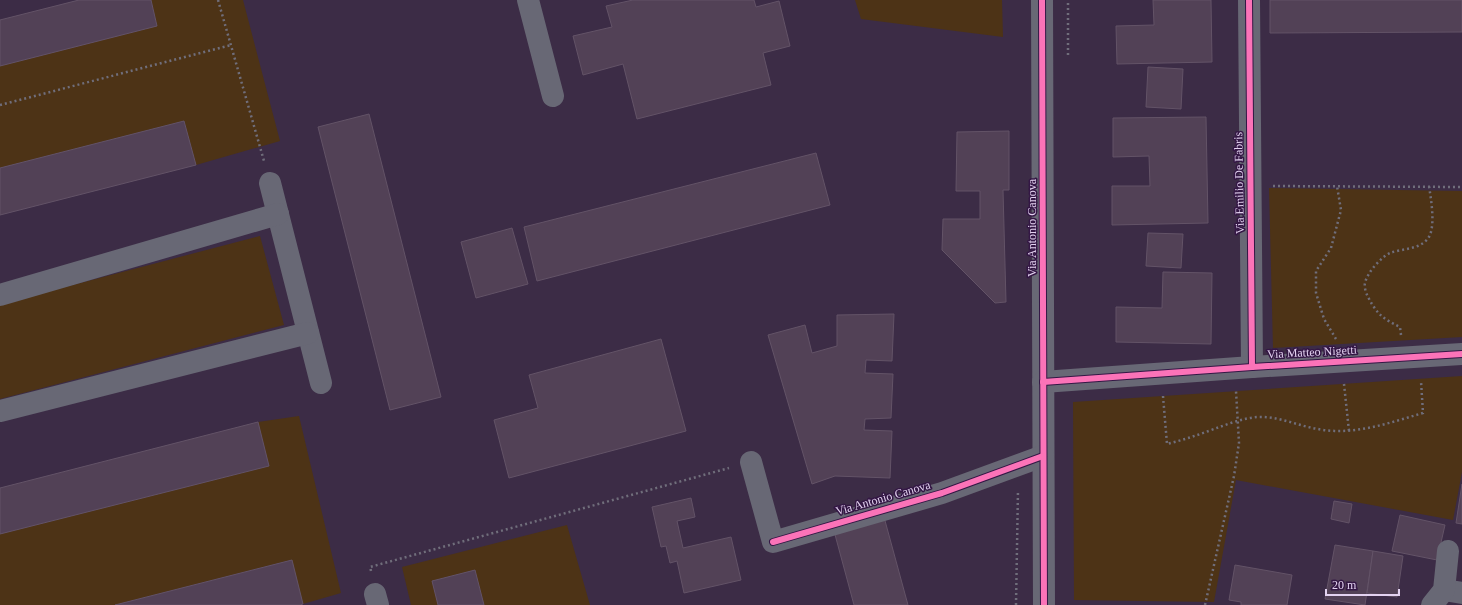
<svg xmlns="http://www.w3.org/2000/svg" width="1462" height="605" viewBox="0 0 1462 605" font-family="'Times New Roman',serif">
<rect width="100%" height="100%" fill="#3c2c46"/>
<!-- green -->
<g fill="#4d3316">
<polygon points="151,0 243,0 280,141 196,165 184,121 0,168 0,66 157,26"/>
<polygon points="855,0 1002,0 1003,37 861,19"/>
<polygon points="1269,188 1462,191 1462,337 1273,348"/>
<polygon points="260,236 284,325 0,399 0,304"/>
<polygon points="1462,376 1462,472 1453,520 1236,480 1214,602 1074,600 1073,402"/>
<polygon points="299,416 341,593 303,604 291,560 115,605 0,605 0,534 269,466 258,422"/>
<polygon points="567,525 590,605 484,605 475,570 432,581 438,605 411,605 402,567"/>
</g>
<!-- building -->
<g fill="#524156" stroke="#635367">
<polygon points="79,0 151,0 157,26 0,66 0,20"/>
<polygon points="633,0 754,0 756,7 779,1 790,46 763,53 771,85 637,119 623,64 583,75 573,36 612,27 606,6"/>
<polygon points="1153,0 1211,0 1212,62 1117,64 1116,26 1154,25"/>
<polygon points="1270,0 1462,0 1462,32 1270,33"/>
<polygon points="1148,67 1183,69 1181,109 1146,107"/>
<polygon points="369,114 441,397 390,410 318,127"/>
<polygon points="1206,117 1208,223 1112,225 1112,186 1150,186 1149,156 1113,157 1113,118"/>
<polygon points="184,121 196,165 0,215 0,168"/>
<polygon points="1009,131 1009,190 1003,190 1006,302 995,303 942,250 943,219 980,219 980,191 956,191 957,132"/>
<polygon points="816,153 830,205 537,281 524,227"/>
<polygon points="512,228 528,284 476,298 461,242"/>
<polygon points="1148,233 1183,234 1181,268 1146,266"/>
<polygon points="1163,272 1212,273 1211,344 1116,342 1116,307 1162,308"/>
<polygon points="894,314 892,361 866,360 865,373 893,374 891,418 865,419 864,430 892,431 890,478 835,476 812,484 768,335 805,325 812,353 837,346 837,315"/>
<polygon points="661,339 686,431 509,478 494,420 538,408 529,375"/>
<polygon points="258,422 269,466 0,534 0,488"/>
<polygon points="1462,484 1462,524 1456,523"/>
<polygon points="691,498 695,517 677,521 683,548 731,537 741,580 684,593 677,561 670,563 666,546 661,547 652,507"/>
<polygon points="1334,501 1352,504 1349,523 1331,519"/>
<polygon points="1400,515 1445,525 1437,560 1392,551"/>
<polygon points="884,517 908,605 854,605 834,531"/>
<polygon points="1335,545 1373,551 1365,605 1325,599"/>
<polygon points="1373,551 1403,556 1397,597 1367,593"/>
<polygon points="292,560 303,604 300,605 115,605"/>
<polygon points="1235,565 1292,575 1287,605 1241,605 1241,602 1229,600"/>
<polygon points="475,570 484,605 438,605 432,581"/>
</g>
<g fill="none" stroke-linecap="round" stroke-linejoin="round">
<!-- path -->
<g stroke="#706e7b" stroke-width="2.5" stroke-dasharray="2 3" stroke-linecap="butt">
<polyline points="218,0 264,161"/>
<polyline points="1068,55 1068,0"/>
<polyline points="0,105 231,45"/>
<polyline points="1273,186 1462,187"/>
<path d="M1401 335 1400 327C1383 319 1377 314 1368 297 1366 293 1364 287 1365 283 1367 273 1381 257 1390 253 1403 248 1423 250 1430 235 1435 222 1431 199 1429 186"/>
<polyline points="1336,339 1324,319 1316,293 1316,271 1331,248 1341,210 1337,186"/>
<polyline points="1344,384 1349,431"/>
<path d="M1163 396 1167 444C1183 440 1198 435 1214 429 1228 424 1243 418 1258 417 1279 416 1298 426 1318 429 1353 436 1389 423 1423 413L1421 381"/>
<polyline points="371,571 370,567 729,468"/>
<polyline points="1016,605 1018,490"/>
<polyline points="1205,605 1234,476 1239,443 1236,391"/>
</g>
<!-- minor -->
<g stroke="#686875" stroke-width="22">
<polyline points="528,0 553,96"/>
<polyline points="1042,0 1044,605"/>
<polyline points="1249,0 1252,367"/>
<polyline points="270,183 321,383"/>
<polyline points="0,295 278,214"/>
<polyline points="1043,382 1252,367 1462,354"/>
<polyline points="0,411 308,333"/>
<polyline points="751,462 773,542 942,493 1043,456"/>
<polyline points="1444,590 1462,593"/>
<polyline points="375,594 378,605"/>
<polyline points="1432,605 1444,590 1448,551"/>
</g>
<!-- cycleway casing -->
<g stroke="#341745" stroke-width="8">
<g id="cycleway">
<polyline points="1042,0 1044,605"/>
<polyline points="1249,0 1252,367"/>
<polyline points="1043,382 1252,367 1462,354"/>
<polyline points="773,542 942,493 1043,456"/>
</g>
</g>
<!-- cycleway -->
<use href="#cycleway" stroke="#fb73b8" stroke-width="6"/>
</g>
<g text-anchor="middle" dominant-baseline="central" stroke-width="3" stroke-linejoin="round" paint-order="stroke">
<!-- street labels -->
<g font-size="12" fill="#e3d2f0" stroke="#341745">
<text transform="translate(1239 183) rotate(-91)">Via Emilio De Fabris</text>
<text transform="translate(1032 228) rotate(-90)">Via Antonio Canova</text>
<text transform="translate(1312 352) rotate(-3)">Via Matteo Nigetti</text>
<text transform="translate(883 498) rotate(-16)">Via Antonio Canova</text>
</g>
</g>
<!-- scale -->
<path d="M1326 589v6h73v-6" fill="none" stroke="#e3d2f0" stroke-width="2"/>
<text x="1332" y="589" font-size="12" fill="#e3d2f0" stroke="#341745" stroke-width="3" paint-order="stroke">20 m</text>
</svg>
